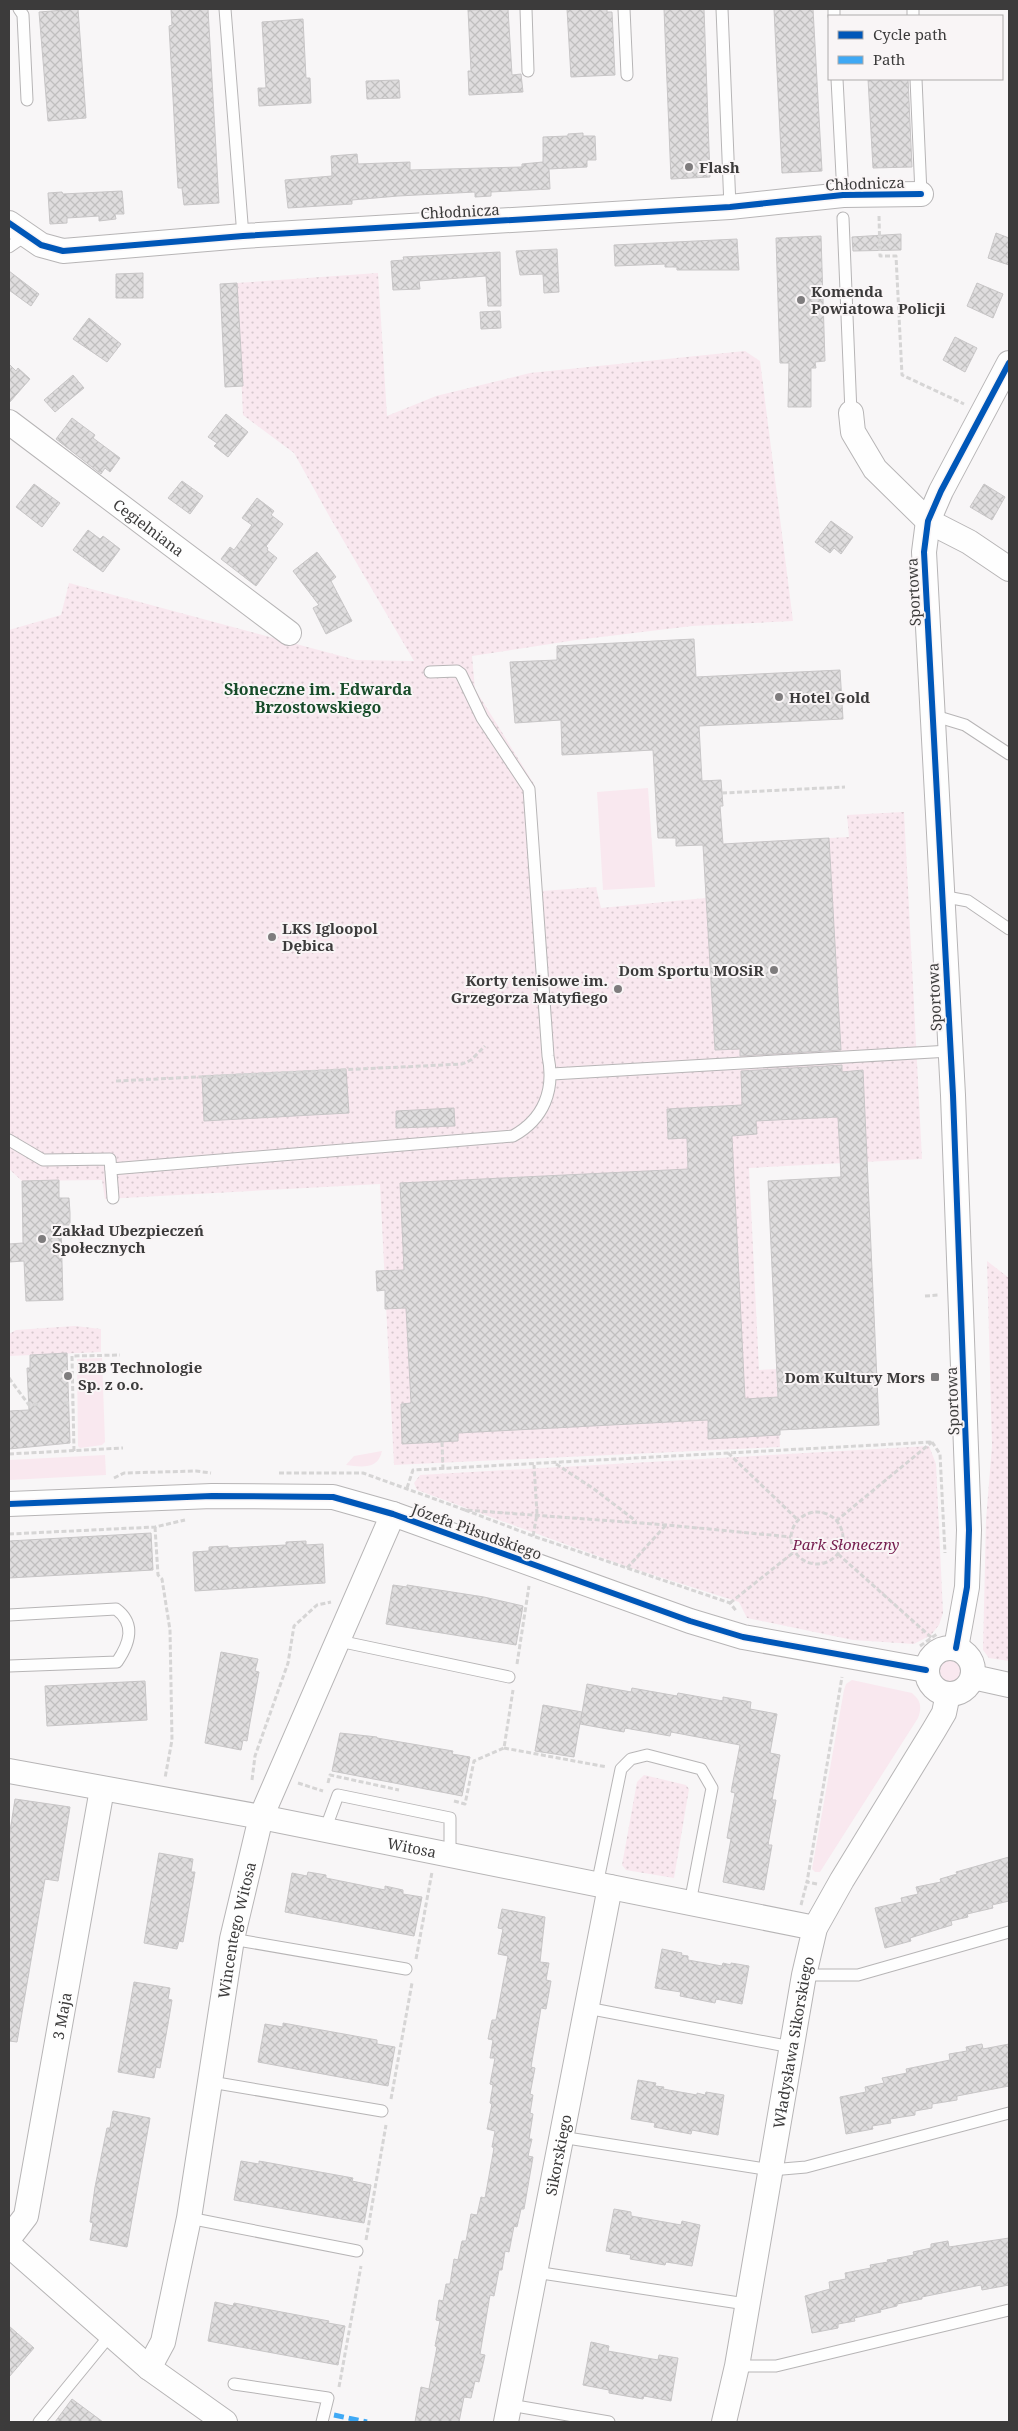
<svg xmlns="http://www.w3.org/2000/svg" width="1018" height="2431" viewBox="0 0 1018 2431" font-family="'Noto Serif',serif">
<defs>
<pattern id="park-dots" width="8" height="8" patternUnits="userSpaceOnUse" patternTransform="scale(1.25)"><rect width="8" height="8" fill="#f9e8ef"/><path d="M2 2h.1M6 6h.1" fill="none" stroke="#d6c8ce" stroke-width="1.8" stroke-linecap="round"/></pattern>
<pattern id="building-cross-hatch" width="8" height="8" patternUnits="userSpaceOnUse" patternTransform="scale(1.25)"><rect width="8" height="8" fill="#dfddde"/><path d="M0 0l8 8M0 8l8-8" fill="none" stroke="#c0bfbf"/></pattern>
</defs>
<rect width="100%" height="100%" fill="#f8f6f7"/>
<!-- green -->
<g fill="#f9e8ef">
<polygon points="648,788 655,887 603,890 597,792"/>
<polygon points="102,1358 105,1442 102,1445 80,1448 78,1446 77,1359"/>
<path d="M382 1451C378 1470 361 1467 346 1465L354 1456Z"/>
<polygon points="105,1455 106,1475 9,1480 9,1460"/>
<circle cx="951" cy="1671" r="11"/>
<path d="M852 1680 912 1693C921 1701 922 1707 918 1718L820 1872H815L812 1869 844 1690 846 1684Z"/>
</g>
<!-- park -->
<g fill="url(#park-dots)">
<polygon points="378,273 387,416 436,396 530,373 745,351 760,361 793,621 692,626 576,640 472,656 475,689 534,784 542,891 596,887 601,908 706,898 703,845 849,837 847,815 904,812 922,1159 749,1168 759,1370 776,1369 780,1447 394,1465 380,1184 105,1199 102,1180 22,1181 9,1169 9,630 61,615 69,583 356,660 414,661 332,521 294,453 243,415 237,283"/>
<polygon points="987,1261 1009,1278 1009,1661 989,1658 983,1650 986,1520 992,1446"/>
<polygon points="75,1326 101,1329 101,1352 9,1356 9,1334 16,1330"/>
<polygon points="929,1446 936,1464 943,1613 939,1625 931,1635 914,1644 853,1640 747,1618 739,1602 628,1567 417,1490 414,1483 420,1475"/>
<polygon points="644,1775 686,1785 689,1789 674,1878 626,1870 622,1865 637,1782"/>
</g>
<!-- building -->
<g fill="url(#building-cross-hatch)" stroke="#c8c6c7" fill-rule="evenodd">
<polygon points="78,9 86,118 48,121 39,12"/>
<polygon points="171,9 208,9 219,203 184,205 182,188 178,188 169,26 172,25"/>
<polygon points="508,9 512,75 521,74 523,92 469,95 468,71 471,71 468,10"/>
<polygon points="567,9 607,9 607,12 612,12 615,75 571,77"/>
<polygon points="664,9 704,9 710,177 671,179"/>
<polygon points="774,9 813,9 822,171 782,173"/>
<polygon points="303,19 306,78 310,78 311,103 259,106 258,88 266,88 262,22"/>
<polygon points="868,79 908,79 912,167 873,168"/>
<polygon points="399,80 400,98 367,99 366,81"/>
<polygon points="583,133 583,136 595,136 596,160 587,160 587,167 549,169 550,189 491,192 491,196 475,197 475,192 398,196 352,200 352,204 288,208 285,180 332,176 331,156 357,154 358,164 410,162 410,170 522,167 522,164 543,162 543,137 568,136 568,134"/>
<polygon points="122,191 124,214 115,214 116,219 99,221 99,216 67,218 67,223 50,224 48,193 62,192 63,194"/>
<polygon points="996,233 1009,238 1009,265 988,258"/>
<polygon points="901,234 901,250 853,251 852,237"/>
<polygon points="821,236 825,361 815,362 816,368 811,368 811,407 788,407 789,363 780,363 776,238"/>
<polygon points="737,239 739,270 677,270 677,267 665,267 665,264 615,266 614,245"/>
<polygon points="557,249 559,292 544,293 543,274 520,275 516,251"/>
<polygon points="500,252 501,306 488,306 486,276 419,281 420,289 393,290 391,261 404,260 403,257"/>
<polygon points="9,271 39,294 31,306 9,290"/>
<polygon points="143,273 143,298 116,298 116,274"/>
<polygon points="237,283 243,386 225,387 220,284"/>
<polygon points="977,283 1003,294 993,318 967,306"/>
<polygon points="500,311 501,328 481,329 480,312"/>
<polygon points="89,318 121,344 107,362 73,339"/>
<polygon points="955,337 977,348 965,372 943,360"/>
<polygon points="9,364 16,371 18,368 30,379 9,403"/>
<polygon points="73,375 84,388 55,412 44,400"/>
<polygon points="226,414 248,432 228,457 214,446 217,443 208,437"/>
<polygon points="72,418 95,435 93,438 120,458 110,472 105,468 101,474 56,439"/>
<polygon points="182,481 203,496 190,514 168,498"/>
<polygon points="34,484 60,503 42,527 16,507"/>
<polygon points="984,484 1005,497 992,520 970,507"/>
<polygon points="257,498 274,511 271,515 283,524 266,546 268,548 267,550 277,558 256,586 221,559 230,547 234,550 252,525 242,518"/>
<polygon points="831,521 853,537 841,554 834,548 830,553 815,542"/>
<polygon points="88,530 100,539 103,536 120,549 103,572 73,550"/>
<polygon points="317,552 336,577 331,581 352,621 326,634 313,608 319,605 293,571"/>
<polygon points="694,639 696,677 840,670 843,719 699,726 702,781 721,780 723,806 720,806 723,844 829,838 841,1050 740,1056 740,1049 715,1050 703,845 676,846 676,838 658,838 653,750 562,755 561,720 515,723 510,662 557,660 557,646"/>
<path d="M842 1065V1072L863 1070 879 1425 780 1430V1435L708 1439V1420L458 1433V1441L402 1444 401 1404 411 1403 406 1308 385 1309V1290L377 1291 376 1271 404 1270 400 1183 688 1169 687 1138 668 1139 667 1109 742 1105 741 1071ZM838 1117 841 1177 768 1181 778 1397 745 1399 732 1136 757 1134 756 1121Z"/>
<polygon points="346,1069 349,1113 204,1121 202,1076"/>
<polygon points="454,1108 455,1126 396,1128 396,1111"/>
<polygon points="59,1180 59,1198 69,1198 70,1213 70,1225 61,1225 63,1300 26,1301 24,1261 9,1262 9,1244 23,1243 22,1181"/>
<polygon points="67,1353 70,1443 9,1449 9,1411 29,1410 27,1368 30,1368 30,1355"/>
<polygon points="151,1533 153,1570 9,1578 9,1541"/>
<polygon points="306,1541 306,1545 323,1544 325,1583 195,1591 193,1552 209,1551 209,1547 228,1546 228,1548 286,1545 286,1542"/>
<polygon points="393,1585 407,1587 407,1585 484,1597 523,1606 516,1645 386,1624"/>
<polygon points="221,1652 258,1659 255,1671 259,1672 249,1728 247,1741 243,1740 241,1750 205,1743"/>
<polygon points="145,1681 147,1720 47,1726 45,1686"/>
<polygon points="587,1684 631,1692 632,1688 677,1696 678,1693 723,1701 723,1697 751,1702 750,1709 777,1714 770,1753 780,1755 772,1800 776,1800 768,1845 772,1845 764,1890 723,1882 731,1839 727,1838 735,1793 731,1792 740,1745 671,1732 670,1736 625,1728 624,1732 580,1724"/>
<polygon points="543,1705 582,1712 574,1757 535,1751"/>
<polygon points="340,1733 377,1737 377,1738 453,1751 452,1754 470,1757 462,1796 332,1771"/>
<polygon points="15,1799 70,1807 58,1881 45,1879 17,2042 9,2041 9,1838"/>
<polygon points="159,1853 193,1859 191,1872 195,1872 192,1889 183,1942 179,1941 177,1949 144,1943"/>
<polygon points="1009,1857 1009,1901 992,1905 993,1908 967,1914 968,1917 951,1921 952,1925 910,1938 911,1941 885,1948 875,1908 902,1902 901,1898 918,1894 916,1887 941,1882 940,1879 957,1874 956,1872"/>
<polygon points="308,1872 326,1875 326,1878 385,1890 385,1886 403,1890 403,1894 422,1897 414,1936 285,1912 292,1873 307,1876"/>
<polygon points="502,1909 545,1917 540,1962 549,1963 546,1980 551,1981 546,2009 541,2008 531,2067 535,2068 530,2094 533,2095 530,2113 533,2114 529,2139 532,2139 528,2156 533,2157 524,2209 521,2209 517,2227 514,2226 509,2252 505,2251 502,2270 499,2270 494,2296 490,2295 480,2354 485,2355 479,2382 475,2381 471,2398 464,2397 459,2422 415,2422 421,2387 429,2389 437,2347 435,2346 440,2321 436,2320 439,2300 443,2301 446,2284 450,2284 454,2259 458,2260 462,2241 466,2241 471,2214 477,2215 481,2197 485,2198 494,2148 492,2147 495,2131 487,2129 492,2104 490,2103 493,2085 490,2084 495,2058 490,2058 493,2040 488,2039 492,2020 496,2020 508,1956 498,1954 503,1929 498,1928"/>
<polygon points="662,1949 682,1953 681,1955 688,1956 688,1960 722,1966 723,1963 731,1965 731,1963 749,1966 742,2004 716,1999 715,2003 680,1996 681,1992 655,1988"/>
<polygon points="134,1982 170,1988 168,1999 172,2000 168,2024 160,2068 156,2067 154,2078 118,2072"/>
<polygon points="283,2023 377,2040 377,2044 395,2047 388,2086 258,2062 265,2024 283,2027"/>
<polygon points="982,2044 983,2049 1009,2044 1009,2086 957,2096 957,2100 932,2104 932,2108 915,2111 915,2115 890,2119 891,2123 872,2126 873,2129 846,2134 840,2097 866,2092 865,2087 884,2083 882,2078 907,2073 906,2069 950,2060 949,2054 967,2051 966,2047"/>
<polygon points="638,2080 656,2083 655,2086 664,2087 663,2089 697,2095 697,2093 705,2095 706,2092 724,2095 718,2135 692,2130 691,2134 654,2127 655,2123 631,2119"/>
<polygon points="113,2111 150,2118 127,2247 90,2240 93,2223 90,2222 95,2187 107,2128 110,2128"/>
<polygon points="241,2161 259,2164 259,2161 353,2178 352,2181 371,2185 364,2223 234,2200"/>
<polygon points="614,2209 631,2212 631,2216 681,2225 682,2221 700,2225 692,2266 666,2262 665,2265 630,2259 631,2255 606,2251"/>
<polygon points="1009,2238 1009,2285 982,2290 981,2285 922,2297 922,2299 897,2304 897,2306 880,2310 881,2312 854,2318 855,2321 838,2324 838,2328 812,2333 805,2296 830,2289 829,2282 846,2279 845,2273 871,2268 870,2265 888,2262 887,2260 914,2255 913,2252 931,2248 931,2244 948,2241 949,2247"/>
<polygon points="215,2302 233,2306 234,2303 329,2321 328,2323 345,2326 338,2365 208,2341"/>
<polygon points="9,2326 34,2348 9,2377"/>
<polygon points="591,2342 609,2346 608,2351 658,2360 659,2355 678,2358 671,2401 644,2396 643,2399 609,2393 609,2390 583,2385"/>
<polygon points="72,2399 103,2422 55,2422"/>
</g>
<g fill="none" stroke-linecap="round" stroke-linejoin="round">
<!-- service casing -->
<g stroke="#b7b5b6" stroke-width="13">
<g id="service">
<polyline points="19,9 23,15 27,100"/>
<polyline points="225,9 243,236"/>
<polyline points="526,9 528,71"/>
<polyline points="624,9 627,75"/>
<polyline points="722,9 730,207"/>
<polyline points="834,9 834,16"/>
<polyline points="913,9 913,16"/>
<polyline points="837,79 843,195"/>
<polyline points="916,79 921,194"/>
<polyline points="843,218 851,413"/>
<polyline points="9,247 25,236"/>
<polyline points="932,715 965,725 1009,754"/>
<polyline points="941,896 968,901 1009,929"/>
<polyline points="552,1074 950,1051"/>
<polyline points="9,1140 43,1160 110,1159 113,1198"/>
<path d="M111 1169 513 1136C544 1119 555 1090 548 1056L529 789 482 718 461 674 457 671 430 672"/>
<path d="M9 1615 116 1609C136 1624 130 1643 117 1662L9 1666"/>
<polyline points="339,1641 509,1677"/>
<polyline points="325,1830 338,1795 450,1818 450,1855"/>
<polyline points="597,1885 621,1769 631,1759 647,1755 701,1769 712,1788 690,1903"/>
<polyline points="232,1939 406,1969"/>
<polyline points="804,1975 858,1975 1009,1932"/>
<polyline points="587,2008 791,2047"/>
<polyline points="211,2082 382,2111"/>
<polyline points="561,2137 771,2170 806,2167 1009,2113"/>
<polyline points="189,2218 357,2251"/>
<polyline points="535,2272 746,2304"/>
<polyline points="737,2366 776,2366 1009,2310"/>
<polyline points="234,2384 328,2398 322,2422"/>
<polyline points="510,2405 609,2422"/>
<polyline points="39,2422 111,2334"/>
</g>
</g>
<!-- minor casing -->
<g stroke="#b7b5b6" stroke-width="26">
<g id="minor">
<polyline points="9,223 41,245 63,251 243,236 730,207 843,195 921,194"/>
<polyline points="851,413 853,432 875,469 928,521 969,542 1009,569"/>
<path id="s1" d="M9 422 289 633"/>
<polyline points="9,1504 212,1496 333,1497 393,1514 690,1621 743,1637 926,1670"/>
<circle cx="950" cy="1671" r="23"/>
<polyline points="956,1648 967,1587 969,1530 953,1095 924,552 928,521 941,491 1009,363"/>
<polyline points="973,1677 1009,1685"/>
<path id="s2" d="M9 1771 261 1817 815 1928"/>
<path id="s3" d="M9 2238 26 2216 102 1789"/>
<polyline points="9,2245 149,2368 225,2422"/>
<path id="s4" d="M149 2368 163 2342 189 2218 232 1939 261 1817 393 1514"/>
<path id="s5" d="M506 2422 610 1887"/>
<path id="s6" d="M724 2422 737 2366 804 1975 815 1928 842 1880 934 1730 944 1713 948 1694"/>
</g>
</g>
<!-- path -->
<g stroke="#d6d5d5" stroke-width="3" stroke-dasharray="5 2.5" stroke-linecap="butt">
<polyline points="879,216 880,256 896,256 902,375 964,404"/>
<polyline points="722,793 845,787"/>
<polyline points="116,1081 462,1064 471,1060 485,1046"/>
<polyline points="925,1296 939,1295"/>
<polyline points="9,1378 29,1405 38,1404"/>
<polyline points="64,1403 73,1403"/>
<polyline points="442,1442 443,1470"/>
<polyline points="932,1442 940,1454 945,1553"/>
<polyline points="74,1451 72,1356 120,1355"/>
<polyline points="728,1453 798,1520"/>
<polyline points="9,1454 123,1448"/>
<polyline points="556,1464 594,1489 636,1521"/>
<polyline points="279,1473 363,1473 465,1510 667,1525 791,1537"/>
<polyline points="114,1478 124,1473 196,1471 211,1473"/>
<polyline points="407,1488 413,1470 932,1442"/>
<polyline points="465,1510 533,1536 730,1603 737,1612"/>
<circle cx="817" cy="1538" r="26"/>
<polyline points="836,1521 932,1442"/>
<polyline points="155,1527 158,1575 162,1579 170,1630 172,1740 165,1778"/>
<polyline points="9,1534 155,1527 185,1520"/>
<polyline points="533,1536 537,1514 534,1465"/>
<polyline points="838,1554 932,1638"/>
<polyline points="627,1568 666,1525"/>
<polyline points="730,1603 794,1552"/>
<polyline points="920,1646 937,1634"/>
<polyline points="517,1664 529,1586"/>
<polyline points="504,1748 607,1767"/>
<polyline points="252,1780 255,1756 288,1663 294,1626 317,1605 331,1602"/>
<polyline points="298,1783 323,1791"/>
<polyline points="328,1783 330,1775 399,1790"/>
<polyline points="454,1801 465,1804 474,1761 504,1748 513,1690"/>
<polyline points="817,1884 807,1882 842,1677"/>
<polyline points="801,1905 807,1882"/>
<polyline points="416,1959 432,1872"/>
<polyline points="391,2099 412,1983"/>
<polyline points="366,2240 386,2125"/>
<polyline points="339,2387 361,2266"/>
</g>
<!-- service -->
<use href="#service" stroke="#fefefe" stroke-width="11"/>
<!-- minor -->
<use href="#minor" stroke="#fefefe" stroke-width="24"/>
<!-- quiet -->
<polyline stroke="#3fa9f5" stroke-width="5" stroke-dasharray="10 5" stroke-linecap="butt" points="334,2415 367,2422"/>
<!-- cycleway casing -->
<g stroke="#f9f5f6" stroke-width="9">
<g id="cycleway">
<polyline points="9,223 41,245 63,251 243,236 730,207 843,195 921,194"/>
<polyline points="9,1504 212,1496 333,1497 393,1514 690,1621 743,1637 926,1670"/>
<polyline points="956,1648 967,1587 969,1530 953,1095 924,552 928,521 941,491 1009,363"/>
</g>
</g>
<!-- cycleway -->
<use href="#cycleway" stroke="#0057b8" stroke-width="6"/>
</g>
<!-- markers -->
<g fill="#7e7c7d" stroke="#f9f5f6" stroke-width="2">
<circle cx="689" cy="167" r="5"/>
<circle cx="801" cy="300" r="5"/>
<circle cx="779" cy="697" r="5"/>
<circle cx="272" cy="937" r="5"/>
<circle cx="774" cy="970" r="5"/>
<circle cx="618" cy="989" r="5"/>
<circle cx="42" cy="1239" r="5"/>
<circle cx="68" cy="1376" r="5"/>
<rect x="930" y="1372" width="10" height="10" rx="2.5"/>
</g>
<g text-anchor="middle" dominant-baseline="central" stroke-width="4" stroke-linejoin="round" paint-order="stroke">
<!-- poi labels -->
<g font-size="15" font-weight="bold" fill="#3c3b3b" stroke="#f9f5f6" text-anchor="start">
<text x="699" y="167">Flash</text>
<text x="811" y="291">Komenda<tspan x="811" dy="17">Powiatowa Policji</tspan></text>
<text x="789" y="697">Hotel Gold</text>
<text x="282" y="928">LKS Igloopol<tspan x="282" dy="17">Dębica</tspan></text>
<text x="764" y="970" text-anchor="end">Dom Sportu MOSiR</text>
<text x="608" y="980" text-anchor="end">Korty tenisowe im.<tspan x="608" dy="17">Grzegorza Matyfiego</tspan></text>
<text x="52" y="1230">Zakład Ubezpieczeń<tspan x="52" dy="17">Społecznych</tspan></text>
<text x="78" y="1367">B2B Technologie<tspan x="78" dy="17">Sp. z o.o.</tspan></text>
<text x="925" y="1377" text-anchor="end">Dom Kultury Mors</text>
</g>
<!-- street labels -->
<g font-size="15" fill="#3c3b3b" stroke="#f9f5f6">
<text transform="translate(865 183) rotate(-2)">Chłodnicza</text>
<text transform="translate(460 211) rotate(-3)">Chłodnicza</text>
<text stroke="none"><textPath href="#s1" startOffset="175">Cegielniana</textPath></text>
<text transform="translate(913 592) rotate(-93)">Sportowa</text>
<text transform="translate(934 997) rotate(-93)">Sportowa</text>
<text transform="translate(952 1401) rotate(-92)">Sportowa</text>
<text transform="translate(477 1531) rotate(20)">Józefa Piłsudskiego</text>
<text stroke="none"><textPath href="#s2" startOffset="410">Witosa</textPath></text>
<text stroke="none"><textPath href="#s4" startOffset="448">Wincentego Witosa</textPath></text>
<text stroke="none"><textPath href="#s3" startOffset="231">3 Maja</textPath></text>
<text stroke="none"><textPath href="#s6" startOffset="386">Władysława Sikorskiego</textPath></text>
<text stroke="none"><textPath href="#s5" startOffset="272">Sikorskiego</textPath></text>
</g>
<!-- park labels -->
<g font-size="15" font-style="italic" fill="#741d4e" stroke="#f9f5f6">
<text x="846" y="1544">Park Słoneczny</text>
</g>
<!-- neighbourhood labels -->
<g font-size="16" font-weight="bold" fill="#174b29" stroke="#f9f5f6">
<text x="318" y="689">Słoneczne im. Edwarda<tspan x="318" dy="18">Brzostowskiego</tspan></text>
</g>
</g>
<!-- border -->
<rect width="1018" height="2431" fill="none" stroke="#3c3b3b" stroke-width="20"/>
<!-- legend -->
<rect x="828" y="15" width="175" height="65" fill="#f9f5f6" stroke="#adabab"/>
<rect x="838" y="31" width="25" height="8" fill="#0057b8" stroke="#adabab"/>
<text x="873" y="40" font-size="15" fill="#3c3b3b">Cycle path</text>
<rect x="838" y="56" width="25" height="8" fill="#3fa9f5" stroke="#adabab"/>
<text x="873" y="65" font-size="15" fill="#3c3b3b">Path</text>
</svg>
